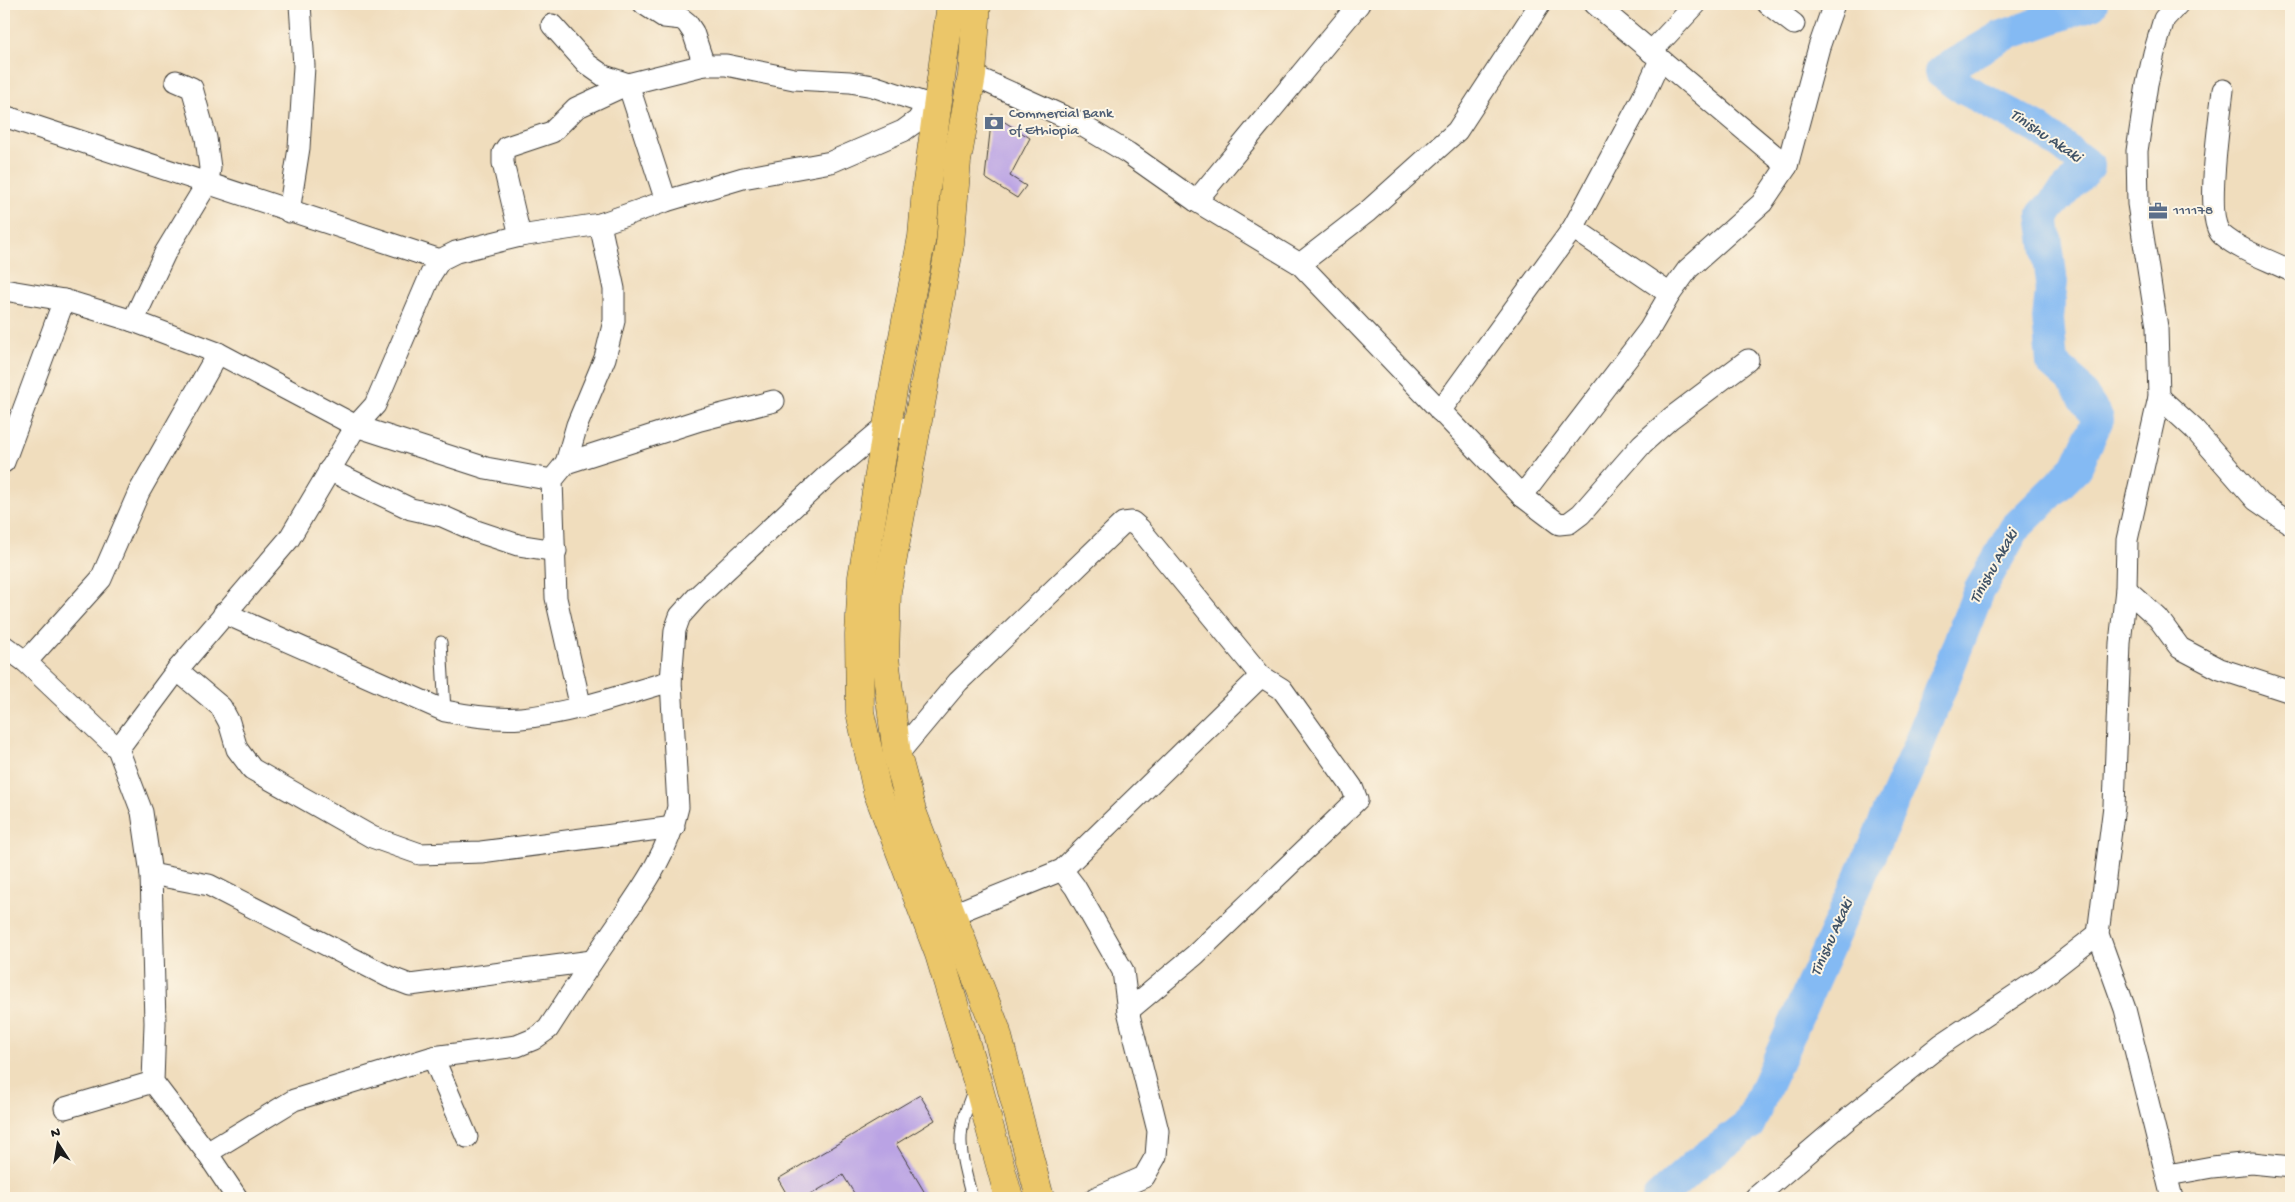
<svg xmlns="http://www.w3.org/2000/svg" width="2295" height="1202" viewBox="0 0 2295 1202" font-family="'Gochi Hand',sans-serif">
<rect width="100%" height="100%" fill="#fcf5e5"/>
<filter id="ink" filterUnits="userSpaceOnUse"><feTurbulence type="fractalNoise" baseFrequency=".02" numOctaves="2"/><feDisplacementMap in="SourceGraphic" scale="10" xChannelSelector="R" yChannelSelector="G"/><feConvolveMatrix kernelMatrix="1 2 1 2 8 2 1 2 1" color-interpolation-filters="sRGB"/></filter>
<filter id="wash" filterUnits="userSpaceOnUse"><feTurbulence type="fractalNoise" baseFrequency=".0096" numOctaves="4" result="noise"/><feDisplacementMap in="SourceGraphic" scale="20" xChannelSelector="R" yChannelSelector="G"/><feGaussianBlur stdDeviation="1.12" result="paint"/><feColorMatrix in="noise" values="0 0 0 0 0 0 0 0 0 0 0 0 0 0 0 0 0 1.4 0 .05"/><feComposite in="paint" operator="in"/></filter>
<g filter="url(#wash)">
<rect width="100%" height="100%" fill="#f0ddbd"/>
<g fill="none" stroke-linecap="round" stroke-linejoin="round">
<!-- river -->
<polyline stroke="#84baf3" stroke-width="32" points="1658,1198 1696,1164 1749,1125 1915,754 1979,591 2015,528 2076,468 2098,419 2074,382 2052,363 2048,318 2052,282 2043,214 2089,166 2039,129 1966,90 1940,72 2000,37 2092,4"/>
</g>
<g id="blocks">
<!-- building -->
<g fill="#baa3e4">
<polygon points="992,114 1030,138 1010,176 1026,186 1017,198 985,178"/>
<polygon points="920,1095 935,1120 896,1144 928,1198 857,1198 843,1175 805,1198 789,1198 778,1179"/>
</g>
</g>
</g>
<g filter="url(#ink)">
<use href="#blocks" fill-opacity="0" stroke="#3c3934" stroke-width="1"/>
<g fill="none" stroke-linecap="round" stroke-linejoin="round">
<!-- lane casing -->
<g stroke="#3c3934" stroke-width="13">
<g id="lane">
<polyline points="441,642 445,711"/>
<path d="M972 1198C960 1151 954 1136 974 1089"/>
</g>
</g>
<!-- street casing -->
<g stroke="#3c3934" stroke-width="23">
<g id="street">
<polyline points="644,4 664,17 682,19 687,23 693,32 704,65"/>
<polyline points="1595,4 1787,166"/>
<polyline points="1768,4 1794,24"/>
<polyline points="552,25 587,64 604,76 628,84 704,65 726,65 794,79 850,82 873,86 927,104"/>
<polyline points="1651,52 1696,4"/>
<polyline points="972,75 1078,123 1128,153 1196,201 1300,264 1522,496 1559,524 1569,523 1581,514 1642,444 1671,418 1748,360"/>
<path d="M2223 90C2220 117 2204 219 2222 235 2241 251 2269 260 2291 271"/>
<polyline points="4,116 440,260"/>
<polyline points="1196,201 1359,4"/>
<polyline points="289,212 299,148 304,66 300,4"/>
<polyline points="1573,228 1670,294"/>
<polyline points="520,236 503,163 503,153 507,147 552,132 576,108 628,84 666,201"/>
<polyline points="1300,264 1367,212 1457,131 1540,4"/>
<polyline points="4,290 64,300 133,321 218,353 356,426 486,468 552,480"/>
<polyline points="133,321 165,253 208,182 210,168 206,138 194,95 192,88 176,81"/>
<polyline points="2159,397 2194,429 2256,500 2291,524"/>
<polyline points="1440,411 1573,228 1642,99 1660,60"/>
<polyline points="4,462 64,300"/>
<polyline points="566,463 577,425 605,358 614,321 614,289 600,224"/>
<polyline points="329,470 411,509 442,516 476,531 518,545 556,551"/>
<polyline points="1522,496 1649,330 1670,294 1688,269 1762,203 1787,166 1819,47 1834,4"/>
<polyline points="2126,589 2158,618 2180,648 2220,669 2291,692"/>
<path d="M224 613 445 711C470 716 496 720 521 718 573 713 622 695 671 681"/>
<polyline points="4,646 26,662 118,749 142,812 151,874 155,1023 153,1082 207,1153 237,1198"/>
<polyline points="26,662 101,579 139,492 218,353"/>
<polyline points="177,670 221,707 229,722 237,749 252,769 372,837 420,854 481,852 674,827"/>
<polyline points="581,708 556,598 552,480 566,463 700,420 774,401"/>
<polyline points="118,749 177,670 289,539 356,426 375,405 431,274 440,260 456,252 520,236 600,224 666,201 743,178 831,162 903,131 918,120 927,104 937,105"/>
<polyline points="897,755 958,682 1123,523 1132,522 1140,529 1261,676 1282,689 1352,787 1357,800 1195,955 1128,1011"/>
<polyline points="1062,870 1075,887 1123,971 1128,1011 1158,1131 1156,1156 1144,1177 1095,1198"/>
<polyline points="151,874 209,885 389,977 410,985 592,961"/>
<polyline points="953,914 1062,870 1261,676"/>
<polyline points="433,1057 467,1137"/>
<polyline points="65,1108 153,1082"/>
<path d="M207 1153 294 1100 433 1057 517 1046 534 1039 548 1029C568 998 588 967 609 937 638 894 667 858 678 807L671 681 675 630 680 616 697 597 830 473 887 425 917 431"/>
<polyline points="2168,1175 2212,1167 2252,1163 2291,1167"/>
<polyline points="1755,1198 1850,1117 1942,1044 2044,976 2098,934"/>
<polyline points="2172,1198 2125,1009 2098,934 2114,806 2120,643 2126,589 2127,540 2159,397 2157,327 2138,204 2137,151 2147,84 2154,53 2164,19 2178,4"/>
</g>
</g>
<!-- primary casing -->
<g stroke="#3c3934" stroke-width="29">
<g id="primary">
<polyline points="951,4 926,190 922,237 894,384 862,577 859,635 860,712 877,791 939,954 977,1081 1009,1198"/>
<polyline points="977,4 972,75 957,161 950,244 887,591 885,658 897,755 912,811 996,1029 1040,1198"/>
</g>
</g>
<!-- lane -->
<use href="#lane" stroke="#fff" stroke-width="11"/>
<!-- street -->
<use href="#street" stroke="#fff" stroke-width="21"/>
<!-- primary -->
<use href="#primary" stroke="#ebc669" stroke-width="28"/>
</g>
</g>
<!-- icons -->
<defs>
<g id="bank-bare" transform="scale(1.5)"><path d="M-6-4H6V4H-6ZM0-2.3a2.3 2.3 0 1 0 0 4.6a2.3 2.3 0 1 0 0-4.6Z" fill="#5c6f8a" stroke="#fcf5e5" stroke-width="2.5" paint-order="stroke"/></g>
<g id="office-bare" transform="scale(1.5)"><path d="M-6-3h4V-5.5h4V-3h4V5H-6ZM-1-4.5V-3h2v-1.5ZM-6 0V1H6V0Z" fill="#5c6f8a" stroke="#fcf5e5" stroke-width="2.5" paint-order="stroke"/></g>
</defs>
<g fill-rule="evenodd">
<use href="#bank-bare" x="994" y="123"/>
<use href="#office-bare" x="2158" y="211"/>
</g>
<g text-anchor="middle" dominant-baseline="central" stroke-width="4" stroke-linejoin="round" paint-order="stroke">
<!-- service labels -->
<g font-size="15" fill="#4e5e75" stroke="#fcf5e5" text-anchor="start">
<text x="1009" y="114">Commercial Bank<tspan x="1009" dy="17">of Ethiopia</tspan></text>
<text x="2173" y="211">111178</text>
</g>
<!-- water labels -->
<g font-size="16" font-style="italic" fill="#405367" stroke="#fcf5e5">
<text transform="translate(2045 137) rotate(34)">Tinishu Akaki</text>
<text transform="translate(1995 567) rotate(-61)">Tinishu Akaki</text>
<text transform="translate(1833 938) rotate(-66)">Tinishu Akaki</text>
</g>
</g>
<!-- margin -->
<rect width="2295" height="1202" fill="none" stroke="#fcf5e5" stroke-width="20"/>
<!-- north arrow -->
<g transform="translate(58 1144) rotate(348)" stroke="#fcf5e5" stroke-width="4" paint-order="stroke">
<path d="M0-4L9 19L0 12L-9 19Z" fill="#1c1c1c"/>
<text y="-8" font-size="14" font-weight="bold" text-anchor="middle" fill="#1c1c1c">N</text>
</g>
</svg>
